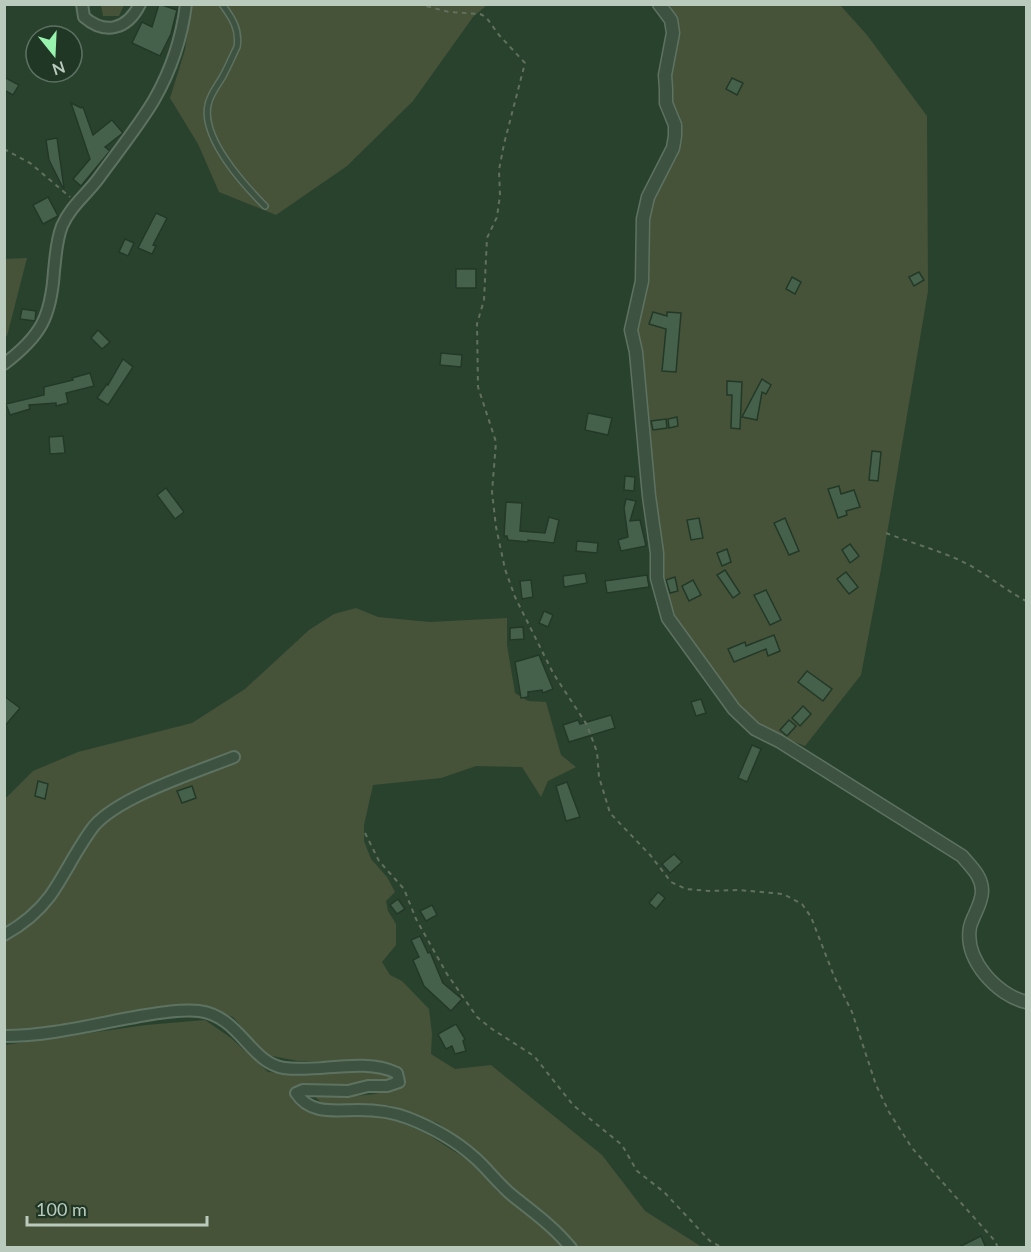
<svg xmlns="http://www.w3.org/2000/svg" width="1031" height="1252" viewBox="0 0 1031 1252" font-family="Lato,sans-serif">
<rect width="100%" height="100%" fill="#29422e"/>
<!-- green -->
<g fill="#465339">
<polygon points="101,5 101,4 124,5 119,16 103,16"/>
<polygon points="191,5 487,5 473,17 413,101 347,166 276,215 219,192 198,144 170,98 185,50"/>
<path d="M670 5H840L867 35 927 116 928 291 881 569 861 675 805 746C787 739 770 733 756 720 727 695 676 632 664 595 660 581 662 569 662 554 662 536 659 518 655 500L637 331 648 277V215L658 186 677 157 681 138 679 115 671 99V75L678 40 676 19Z"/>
<polygon points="27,258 7,336 5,335 5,259"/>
<path d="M356 608 378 617 430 622 507 618V645L515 693 528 701 546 702 561 755 576 767 548 781 541 797 522 767 476 766 441 778 373 785 364 825V841L371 859 387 877 395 892 386 901 388 911 396 924V945L382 962 390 975 402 981 429 1009 432 1034 431 1054 455 1069 491 1065 602 1155 645 1211 702 1247H578L547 1217 517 1192 478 1152 438 1123 388 1105 345 1107 323 1105 313 1094C345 1096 377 1099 406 1084L403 1069 373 1061H298L267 1055 233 1017 205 1007 129 1013 50 1027 5 1033V799L33 771 78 752 192 723 245 689 309 630 334 614Z"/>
<path d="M205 1020 231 1038 268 1072C280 1073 293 1074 306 1074 335 1073 363 1069 391 1075L390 1081 294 1090 292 1100 301 1108 322 1115H376L396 1120 427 1134 474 1164 497 1191 538 1222 563 1247H5L4 1045 146 1025Z"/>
</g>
<!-- building -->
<g fill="#45614b" stroke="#233928" stroke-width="1.5">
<polygon points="159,4 177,10 171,34 160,56 132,43 142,22 152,27"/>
<polygon points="4,77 19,85 13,95 4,90"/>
<polygon points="732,78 743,83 737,95 726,89"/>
<polygon points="71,103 81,108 83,107 93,135 112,120 123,133 105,147 110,151 81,186 73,179 90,159"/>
<polygon points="57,138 64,188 63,188 49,160 46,140"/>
<polygon points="48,197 58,216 43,224 33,205"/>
<polygon points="156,213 167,218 153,245 156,246 152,254 138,248"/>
<polygon points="125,239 134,243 128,256 119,252"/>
<rect x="456" y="269" width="20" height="19"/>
<polygon points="919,272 924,280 914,286 909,277"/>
<polygon points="792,277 801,282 795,294 786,289"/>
<polygon points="22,309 36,311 35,321 20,319"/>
<polygon points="653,312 667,316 667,312 681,313 676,372 662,371 666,329 649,324"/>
<polygon points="98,330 110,342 102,349 91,338"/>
<polygon points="441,353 462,355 461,367 440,365"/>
<polygon points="123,359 133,367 108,405 97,398 107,384 108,385"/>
<polygon points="90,373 94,386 66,393 68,403 56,406 56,403 29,405 30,409 10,415 6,404 44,395 44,387 73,380 72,378"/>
<polygon points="762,379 771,385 766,394 762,392 757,420 742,417"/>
<polygon points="727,381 742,382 740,429 731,428 732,395 727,395"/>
<polygon points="588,413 612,418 608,435 585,430"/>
<polygon points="677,417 678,426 669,428 668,419"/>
<polygon points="666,419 667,428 653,430 651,421"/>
<polygon points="63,436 65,453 50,454 49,437"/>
<polygon points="872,451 881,452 878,481 869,480"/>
<polygon points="625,476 635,477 634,491 624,490"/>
<polygon points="839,486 841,494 854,490 860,507 846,511 847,515 838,518 828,489"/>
<polygon points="166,488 184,512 175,519 157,495"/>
<polygon points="626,499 636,501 630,521 640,520 646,546 621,551 618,540 628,537 624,508"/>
<polygon points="506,502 522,503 520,531 545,533 549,517 559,520 554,543 528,540 528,542 508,540 507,536 504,536"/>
<polygon points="699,518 703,538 691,540 687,520"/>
<polygon points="785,518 799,551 789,555 774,523"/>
<polygon points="577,541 598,543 597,553 576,551"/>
<polygon points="850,544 859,556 850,563 842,550"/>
<polygon points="727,549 731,562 722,566 717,553"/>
<polygon points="725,570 740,593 733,598 717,575"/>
<polygon points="846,572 858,587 849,594 837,579"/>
<polygon points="585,573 587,583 564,587 563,576"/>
<polygon points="647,575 649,587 607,593 605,581"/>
<polygon points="675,577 678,591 670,593 666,580"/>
<polygon points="531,580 533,597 522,599 520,581"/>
<polygon points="693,580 701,595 689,601 682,586"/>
<polygon points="766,590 781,620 770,625 754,595"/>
<polygon points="544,611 553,615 548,627 539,623"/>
<polygon points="523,627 524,639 510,640 510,628"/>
<polygon points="774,635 780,651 768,656 766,649 734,662 728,649 745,642 746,646"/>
<polygon points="539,655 553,689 543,693 542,690 528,692 528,697 521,698 515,662"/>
<polygon points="807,671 832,689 823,701 798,682"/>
<polygon points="4,696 20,708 4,727"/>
<polygon points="701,699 706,713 696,716 691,702"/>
<polygon points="803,706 811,714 800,726 792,718"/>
<polygon points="611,715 615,728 569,742 563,725 578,720 580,724"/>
<polygon points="789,720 796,726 787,736 780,730"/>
<polygon points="752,745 761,749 747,782 738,778"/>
<polygon points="38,781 48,784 45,799 35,796"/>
<polygon points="567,782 580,817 566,821 556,786"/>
<polygon points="192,786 196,798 182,803 177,791"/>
<polygon points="674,854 682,862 670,873 662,864"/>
<polygon points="658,892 665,898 656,909 649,903"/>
<polygon points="398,899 405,909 397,914 390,905"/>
<polygon points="432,905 437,915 426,921 420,911"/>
<polygon points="420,936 428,953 430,952 443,983 462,999 451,1011 424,986 413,960 419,957 411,940"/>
<polygon points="456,1024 465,1039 463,1041 466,1051 455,1054 452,1046 446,1049 438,1034"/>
<polygon points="981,1236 986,1248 957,1248"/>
</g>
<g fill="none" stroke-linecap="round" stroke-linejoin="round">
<!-- service casing -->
<g stroke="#5e7262" stroke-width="8">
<path id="service" d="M222 4C232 18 240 29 237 47 232 57 228 67 223 76 218 85 210 94 208 105 201 138 244 185 265 206"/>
</g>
<!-- minor casing -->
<g stroke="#5e7262" stroke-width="14">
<g id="minor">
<path d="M82 4 84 17C105 35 127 30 140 4"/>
<path d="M4 364C41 336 51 317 54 271 56 255 56 241 62 226 70 207 86 195 98 179 116 154 138 127 154 100 170 72 182 37 186 4"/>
<path d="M4 935C22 925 38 912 50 896 66 873 77 848 94 826 120 796 197 772 234 757"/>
<path d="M4 1036C50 1036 95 1024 140 1016 158 1013 180 1009 199 1011 240 1016 250 1063 284 1068 319 1073 363 1057 397 1073L399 1082 387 1086H368L348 1091 303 1090 296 1093C310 1115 336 1110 358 1110 374 1110 393 1112 408 1118 431 1127 456 1141 474 1157 488 1169 498 1184 513 1196 533 1212 554 1227 571 1248"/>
</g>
</g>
<!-- tertiary casing -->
<g stroke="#5e7262" stroke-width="15">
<path id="tertiary" d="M659 4 671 20 673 33 665 75 666 89V103L675 125V136L673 148 648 197 643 219 642 281 631 330 636 352 649 496 657 553V578L668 618 734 709 755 729 779 741 962 856C971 867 982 876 982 891 982 904 973 915 970 927 964 960 997 995 1026 1002"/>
</g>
<!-- path -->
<g stroke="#61715c" stroke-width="2" stroke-dasharray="4.5 4.5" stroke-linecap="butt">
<polyline points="418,4 449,12 480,14 486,17 499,35 525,63 504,144 499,170 500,195 497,217 487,238 484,300 477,324 478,387 496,442 492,492 496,527 505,569 515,597 553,673 587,725 597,752 599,777 610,813 651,856 671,882 686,889 710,891 739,890 783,894 802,904 811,917 834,976 852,1012 876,1085 889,1112 912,1148 995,1241 998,1248"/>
<polyline points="4,149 30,163 70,197"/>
<path d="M886 533C909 542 934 549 957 559 982 570 1002 588 1026 601"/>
<polyline points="365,833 379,861 404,889 416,919 447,974 477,1017 492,1029 534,1056 573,1105 622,1145 637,1171 664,1192 710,1241 723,1248"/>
</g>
<!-- service -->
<use href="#service" stroke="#3d5241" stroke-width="5"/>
<!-- minor -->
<use href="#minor" stroke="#3d5241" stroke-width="10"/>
<!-- tertiary -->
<use href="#tertiary" stroke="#3d5241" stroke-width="12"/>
</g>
<!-- border -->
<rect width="1031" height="1252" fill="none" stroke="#bacbbe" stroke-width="12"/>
<!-- north arrow -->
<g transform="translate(54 54) rotate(162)"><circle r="28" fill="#213726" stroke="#5e7263" stroke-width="1.5"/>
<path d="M0-4.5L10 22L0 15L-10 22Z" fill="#97f3ad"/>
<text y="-9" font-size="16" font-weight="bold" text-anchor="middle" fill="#bacbbe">N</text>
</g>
<!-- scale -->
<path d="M27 1216v9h180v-9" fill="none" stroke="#bacbbe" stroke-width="3"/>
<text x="36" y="1216" font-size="18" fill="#bacbbe" stroke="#213726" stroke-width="4.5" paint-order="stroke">100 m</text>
</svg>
